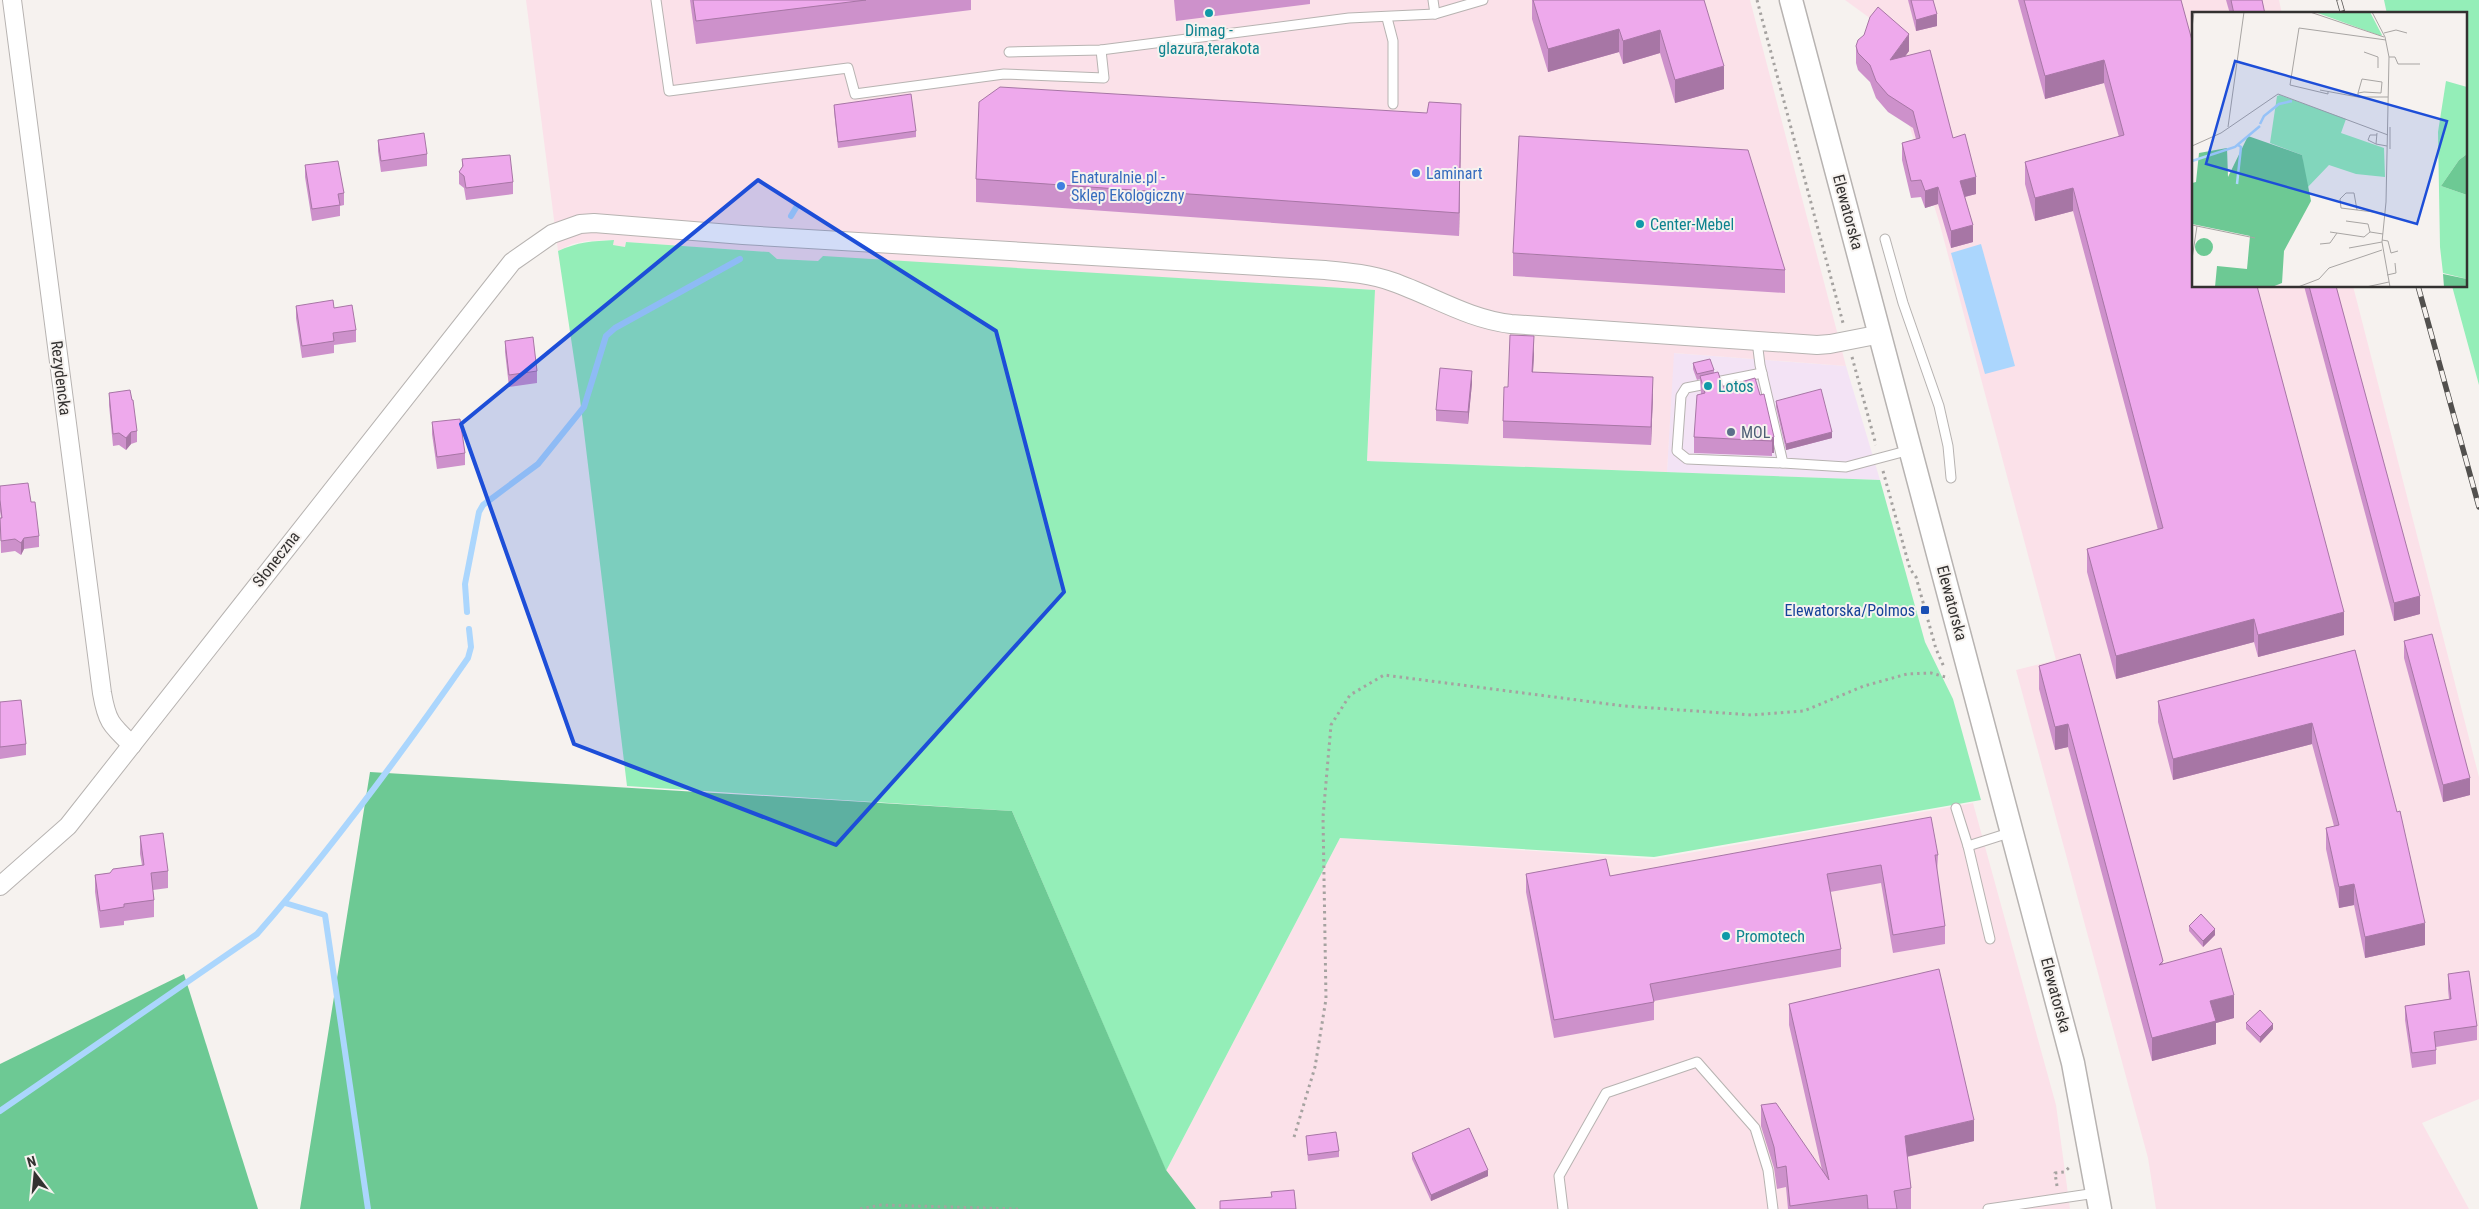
<svg xmlns="http://www.w3.org/2000/svg" width="2479" height="1209" viewBox="0 0 2479 1209" font-family="'Roboto Condensed',sans-serif">
<rect width="100%" height="100%" fill="#f6f2ef"/>
<!-- commercial -->
<polygon fill="#f3e3f5" points="1673,353 1846,366 1880,480 1667,472"/>
<!-- industrial -->
<g fill="#fbe1e9">
<polygon points="526,0 1750,0 1846,366 1674,353 1667,472 1367,461 1375,290 777,259 769,252 626,242 625,247 613,245 613,240 587,241 572,244 558,251"/>
<polygon points="1845,0 2279,0 2282,14 2193,14 2193,286 2353,286 2479,777 2479,1099 2422,1123 2469,1209 2156,1209 2148,1158 2016,670 2056,660 1940,225 1878,24"/>
<polygon points="1973,803 2056,1105 2070,1209 1196,1209 1166,1171 1340,838 1654,859"/>
</g>
<!-- green -->
<g fill="#94eeb8">
<polygon points="2384,0 2479,0 2479,385 2452,286 2465,286 2465,14 2387,14"/>
<path d="M614 240 613 245 625 247 626 242 769 252 777 259 818 261 823 256 1375 290 1367 461 1880 480 1925 642 1953 699 1981 800 1654 857 1340 838 1166 1171 1012 811 627 786 580 399 558 251C577 242 593 241 614 240Z"/>
</g>
<!-- forest -->
<g fill="#6dc994">
<polygon points="370,772 1012,811 1166,1170 1196,1209 300,1209"/>
<polygon points="184,974 258,1209 0,1209 0,1064"/>
</g>
<!-- water -->
<polygon fill="#abd6fd" points="1981,244 2015,366 1985,374 1951,253"/>
<g fill="none" stroke-linecap="round" stroke-linejoin="round">
<!-- stream -->
<g stroke="#abd6fd" stroke-width="6">
<polyline points="791,216 797,206"/>
<polyline points="467,612 465,584 479,512 483,505 538,464 584,407 606,336 615,328 740,259"/>
<polyline points="285,903 325,915 368,1209"/>
<path d="M0 1111 257 934C333 847 402 753 468 658L471 647 469 629"/>
</g>
<!-- service casing -->
<g stroke="#b7b3b1" stroke-width="11">
<g id="service">
<polyline points="656,0 669,91 848,68 855,94 1004,74 1104,78 1101,50"/>
<polyline points="1433,0 1435,14"/>
<polyline points="1387,18 1393,41 1393,104"/>
<polyline points="1009,52 1101,50 1349,18 1435,14 1483,0"/>
<polyline points="1885,239 1903,303 1939,406 1948,446 1951,478"/>
<polyline points="1757,341 1760,365 1783,463 1846,467 1910,450"/>
<polyline points="1762,373 1686,388 1681,396 1677,451 1687,459 1783,463"/>
<polyline points="1956,808 1968,846"/>
<polyline points="1990,939 1968,846 2012,832"/>
<polyline points="1563,1209 1559,1176 1606,1093 1697,1062 1755,1128 1768,1170 1773,1209"/>
<polyline points="1988,1209 2096,1193"/>
</g>
</g>
<!-- minor casing -->
<g stroke="#b7b3b1" stroke-width="20">
<g id="minor">
<path d="M12 0 102 693C107 722 111 725 132 745"/>
<path d="M0 886 68 826 512 262 552 234 580 224 594 223 743 235 1325 270C1347 272 1371 274 1393 282 1433 296 1468 319 1511 324L1817 345 1830 344 1881 334"/>
</g>
</g>
<!-- tertiary casing -->
<g stroke="#b7b3b1" stroke-width="25">
<polyline id="tertiary" points="1791,0 2073,1063 2100,1209"/>
</g>
<!-- path -->
<g stroke="#a5a2a0" stroke-width="3" stroke-dasharray="2.5 4" stroke-linecap="butt">
<polyline points="1757,0 1843,323"/>
<polyline points="1852,357 1876,445"/>
<polyline points="1883,471 1910,569 1916,577 1936,649 1944,667"/>
<polyline points="1294,1137 1315,1067 1326,999 1323,817 1331,725 1350,695 1384,675 1624,706 1752,715 1804,711 1864,686 1907,674 1931,673 1949,678"/>
<polyline points="2057,1186 2055,1173 2064,1172 2071,1166"/>
<polyline points="860,1209 881,1205 1019,1209"/>
</g>
<!-- service -->
<use href="#service" stroke="#fff" stroke-width="9"/>
<!-- minor -->
<use href="#minor" stroke="#fff" stroke-width="18"/>
<!-- tertiary -->
<use href="#tertiary" stroke="#fff" stroke-width="22"/>
<!-- rail casing -->
<g stroke="#52504e" stroke-width="5.5">
<g id="rail">
<polyline points="2339,0 2343,14"/>
<polyline points="2418,286 2479,507"/>
</g>
</g>
<!-- rail -->
<use href="#rail" stroke="#f6f2ef" stroke-width="4" stroke-dasharray="11" stroke-linecap="butt"/>
</g>
<!-- wall -->
<g fill="#cd91cb">
<polygon points="690,0 971,0 971,10 696,44"/>
<polygon points="1174,0 1310,0 1310,4 1176,21"/>
<polygon points="1532,0 1704,0 1724,89 1675,103 1660,53 1623,64 1619,52 1548,72 1532,19"/>
<polygon points="1908,0 1933,0 1937,26 1916,31"/>
<polygon points="2018,0 2181,0 2344,635 2258,657 2254,642 2116,679 2087,572 2087,549 2158,530 2073,211 2035,221 2025,184 2025,162 2119,137 2104,83 2045,99"/>
<polygon points="2226,0 2262,0 2265,14 2230,14"/>
<polygon points="1856,46 1909,51 1905,56 1953,138 1976,194 1965,197 1973,242 1951,248 1938,204 1925,208 1921,197 1911,198 1902,160 1902,143 1916,139 1913,128 1888,112 1876,98 1870,82 1858,70 1856,63"/>
<polygon points="834,105 916,131 916,137 838,148 834,111"/>
<polygon points="1461,127 1459,236 976,202 976,179"/>
<polygon points="378,140 427,154 427,166 381,172 378,151"/>
<polygon points="462,159 513,182 513,194 466,200 464,188 459,184 459,172 462,167"/>
<polygon points="305,165 344,193 344,205 340,206 340,216 312,221 305,177"/>
<polygon points="1513,253 1785,270 1785,293 1513,276"/>
<polygon points="2304,286 2336,286 2420,614 2394,621"/>
<polygon points="296,306 334,308 356,330 356,342 334,345 334,353 302,358 296,318"/>
<polygon points="505,341 537,371 537,383 509,387 505,352"/>
<polygon points="1534,354 1533,372 1653,394 1651,445 1503,438 1503,421 1508,387"/>
<polygon points="1693,363 1714,370 1714,373 1723,387 1760,395 1774,437 1774,453 1772,453 1772,456 1694,453 1694,437 1701,394 1700,379 1697,380 1693,369"/>
<polygon points="1472,383 1468,424 1436,421 1436,410"/>
<polygon points="109,393 137,431 137,442 131,444 126,450 119,445 113,446 109,405"/>
<polygon points="1776,401 1832,438 1786,450 1776,407"/>
<polygon points="432,422 465,453 465,465 437,469 432,434"/>
<polygon points="0,486 31,502 39,536 39,547 24,549 21,555 15,551 1,553 0,518 1,518 0,511"/>
<polygon points="2404,641 2470,795 2443,802 2404,658"/>
<polygon points="2355,650 2425,945 2365,958 2354,905 2339,908 2326,849 2326,828 2334,826 2312,744 2173,780 2158,722 2158,701"/>
<polygon points="2080,654 2163,964 2234,1018 2216,1023 2216,1044 2152,1061 2068,747 2055,750 2039,689 2039,666"/>
<polygon points="0,702 26,744 26,755 0,759"/>
<polygon points="140,836 168,871 168,888 153,890 154,900 154,917 124,921 124,925 100,928 95,892 95,875 110,873 142,865 140,854"/>
<polygon points="1938,855 1937,873 1945,926 1945,944 1893,953 1881,883 1830,892 1841,949 1841,967 1654,1001 1654,1020 1554,1038 1526,892 1526,874 1610,876"/>
<polygon points="2189,926 2215,935 2203,947 2189,931"/>
<polygon points="2448,974 2477,1026 2477,1040 2436,1047 2436,1064 2412,1068 2405,1020 2405,1006 2449,999 2448,989"/>
<polygon points="1789,1004 1974,1141 1907,1157 1911,1188 1911,1209 1788,1209 1786,1187 1777,1189 1774,1168 1761,1126 1761,1105 1822,1170 1789,1025"/>
<polygon points="2246,1023 2273,1029 2260,1043 2246,1029"/>
<polygon points="1306,1136 1339,1151 1339,1157 1308,1161"/>
<polygon points="1412,1153 1488,1176 1431,1201 1412,1159"/>
</g>
<!-- shaded-wall -->
<g fill="#a776a5">
<polygon points="1937,14 1937,26 1916,31 1916,20"/>
<polygon points="1619,29 1619,52 1548,72 1548,49"/>
<polygon points="1660,30 1660,53 1623,64 1623,41"/>
<polygon points="1909,34 1909,51 1890,77 1890,60"/>
<polygon points="2104,60 2104,83 2045,99 2045,76"/>
<polygon points="1724,66 1724,89 1675,103 1675,80"/>
<polygon points="1461,104 1461,127 1459,236 1459,213"/>
<polygon points="1976,177 1976,194 1960,198 1960,181"/>
<polygon points="1938,187 1938,204 1925,208 1925,191"/>
<polygon points="2073,188 2073,211 2035,221 2035,198"/>
<polygon points="1973,225 1973,242 1951,248 1951,231"/>
<polygon points="1534,336 1534,354 1532,389 1532,372"/>
<polygon points="1472,371 1472,383 1468,424 1468,412"/>
<polygon points="1653,377 1653,394 1651,445 1651,427"/>
<polygon points="131,432 131,444 126,450 126,438"/>
<polygon points="1832,432 1832,438 1786,450 1786,444"/>
<polygon points="1774,437 1774,453 1772,453 1772,441 1771,438"/>
<polygon points="24,538 24,549 21,555 21,543"/>
<polygon points="2420,596 2420,614 2394,621 2394,603"/>
<polygon points="2344,612 2344,635 2258,657 2258,635"/>
<polygon points="2254,619 2254,642 2116,679 2116,656"/>
<polygon points="2312,723 2312,744 2173,780 2173,759"/>
<polygon points="2068,724 2068,747 2055,750 2055,727"/>
<polygon points="2470,778 2470,795 2443,802 2443,785"/>
<polygon points="2354,884 2354,905 2339,908 2339,887"/>
<polygon points="2425,923 2425,945 2365,958 2365,937"/>
<polygon points="2215,929 2215,935 2203,947 2203,941"/>
<polygon points="2234,995 2234,1018 2216,1023 2216,1044 2152,1061 2152,1038 2210,1001"/>
<polygon points="2273,1024 2273,1029 2260,1043 2260,1037"/>
<polygon points="1974,1120 1974,1141 1905,1157 1905,1136"/>
<polygon points="1488,1170 1488,1176 1431,1201 1431,1195"/>
</g>
<!-- building -->
<g fill="#eea9ec" stroke="#a776a5">
<polygon points="693,0 866,0 696,21"/>
<polygon points="1533,0 1704,0 1724,66 1675,80 1660,30 1623,41 1619,29 1548,49"/>
<polygon points="1911,0 1933,0 1937,14 1916,20"/>
<polygon points="2024,0 2181,0 2193,44 2193,286 2257,286 2344,612 2258,635 2254,619 2116,656 2087,549 2163,528 2073,188 2035,198 2025,162 2124,135 2104,60 2045,76"/>
<polygon points="2231,0 2262,0 2265,14 2234,14"/>
<polygon points="1878,7 1909,34 1890,60 1930,50 1953,138 1965,134 1976,177 1960,181 1973,225 1951,231 1938,187 1925,191 1921,180 1911,181 1902,143 1920,138 1913,111 1888,95 1876,81 1870,65 1858,53 1856,46 1858,40 1864,35 1870,17"/>
<polygon points="1000,87 1427,113 1429,102 1461,104 1459,213 976,179 979,102"/>
<polygon points="911,94 916,131 838,142 834,105"/>
<polygon points="424,133 427,154 381,161 378,140"/>
<polygon points="1519,136 1748,150 1785,270 1513,253"/>
<polygon points="510,155 513,182 466,188 464,176 459,172 463,166 462,159"/>
<polygon points="338,161 344,193 338,194 340,205 312,209 305,165"/>
<polygon points="2309,286 2336,286 2420,596 2394,603"/>
<polygon points="333,300 334,308 352,305 356,330 333,333 334,341 302,346 296,306"/>
<polygon points="1510,335 1534,336 1532,372 1653,377 1651,427 1503,421 1504,387 1508,387"/>
<polygon points="533,337 537,371 509,375 505,341"/>
<polygon points="1710,359 1714,370 1697,374 1693,363"/>
<polygon points="1440,368 1472,371 1468,412 1436,410"/>
<polygon points="1718,372 1723,387 1755,378 1760,395 1764,394 1774,437 1771,438 1772,441 1694,437 1697,395 1705,393 1700,376"/>
<polygon points="1821,389 1832,432 1786,444 1776,401"/>
<polygon points="130,390 132,400 133,400 137,431 131,432 126,438 119,433 113,434 109,393"/>
<polygon points="460,419 465,453 437,457 432,422"/>
<polygon points="28,483 31,502 35,502 39,536 24,538 21,543 15,539 1,541 0,518 2,518 0,500 0,486"/>
<polygon points="2432,634 2470,778 2443,785 2404,641"/>
<polygon points="2355,650 2397,812 2400,811 2425,923 2365,937 2354,884 2339,887 2326,828 2339,825 2312,723 2173,759 2158,701"/>
<polygon points="2080,654 2163,961 2159,965 2221,948 2234,995 2210,1001 2216,1021 2152,1038 2068,724 2055,727 2039,666"/>
<polygon points="21,700 26,744 0,747 0,702"/>
<polygon points="1931,817 1938,855 1935,855 1945,926 1893,935 1881,865 1827,874 1841,949 1650,984 1654,1002 1554,1020 1526,874 1606,859 1610,876"/>
<polygon points="163,833 168,871 151,873 154,900 124,904 124,907 100,911 95,875 110,873 113,869 144,865 140,836"/>
<polygon points="2201,914 2215,929 2203,941 2189,926"/>
<polygon points="1939,969 1974,1120 1905,1136 1911,1188 1894,1191 1897,1209 1868,1209 1867,1195 1790,1206 1786,1166 1777,1168 1774,1147 1761,1105 1776,1103 1829,1180 1789,1004"/>
<polygon points="2469,971 2477,1026 2434,1032 2436,1050 2412,1053 2405,1006 2451,999 2448,974"/>
<polygon points="2260,1010 2273,1024 2260,1037 2246,1023"/>
<polygon points="1469,1128 1488,1170 1431,1195 1412,1153"/>
<polygon points="1336,1132 1339,1151 1308,1155 1306,1136"/>
<polygon points="1294,1190 1296,1209 1220,1209 1220,1201 1272,1197 1271,1192"/>
</g>
<!-- marked area -->
<path fill="#1d4ed8" fill-opacity="0.2" stroke="#1d4ed8" stroke-width="4" stroke-linejoin="round" d="M758 180 996 331 1064 592 836 845 574 744 461 424Z"/>
<!-- markers -->
<g fill="#0f9aa8" stroke="#f6f2ef" stroke-width="2">
<circle cx="1209" cy="13" r="5"/>
<circle cx="1640" cy="224" r="5"/>
<circle cx="1708" cy="386" r="5"/>
<circle cx="1726" cy="936" r="5"/>
</g>
<g fill="#3f7fe0" stroke="#f6f2ef" stroke-width="2">
<circle cx="1416" cy="173" r="5"/>
<circle cx="1061" cy="186" r="5"/>
</g>
<circle fill="#5c6f8a" stroke="#f6f2ef" stroke-width="2" cx="1731" cy="432" r="5"/>
<rect fill="#1a4fb4" stroke="#f6f2ef" stroke-width="2" x="1920" y="605" width="10" height="10" rx="2.5"/>
<g text-anchor="middle" dominant-baseline="central" stroke-width="4" stroke-linejoin="round" paint-order="stroke">
<!-- culture labels -->
<g font-size="16" fill="#0d838f" stroke="#f6f2ef" text-anchor="start">
<text x="1209" y="30" text-anchor="middle">Dimag -<tspan x="1209" dy="18">glazura,terakota</tspan></text>
<text x="1650" y="224">Center-Mebel</text>
<text x="1718" y="386">Lotos</text>
<text x="1736" y="936">Promotech</text>
</g>
<!-- shop labels -->
<g font-size="16" fill="#366cbe" stroke="#f6f2ef" text-anchor="start">
<text x="1426" y="173">Laminart</text>
<text x="1071" y="177">Enaturalnie.pl -<tspan x="1071" dy="18">Sklep Ekologiczny</tspan></text>
</g>
<!-- street labels -->
<g font-size="16" fill="#333130" stroke="#f6f2ef">
<text transform="translate(1848 212) rotate(75)">Elewatorska</text>
<text transform="translate(61 378) rotate(83)">Rezydencka</text>
<text transform="translate(276 559) rotate(-52)">Słoneczna</text>
<text transform="translate(1952 603) rotate(75)">Elewatorska</text>
<text transform="translate(2056 995) rotate(75)">Elewatorska</text>
</g>
<!-- service labels -->
<g font-size="16" fill="#4e5e75" stroke="#f6f2ef" text-anchor="start">
<text x="1741" y="432">MOL</text>
</g>
<!-- transit labels -->
<g font-size="16" fill="#164399" stroke="#f6f2ef" text-anchor="end">
<text x="1915" y="610">Elewatorska/Polmos</text>
</g>
</g>
<!-- overview -->
<g transform="translate(2192 12)">
<rect width="275" height="275" fill="#f6f2ef"/>
<path d="M123 0H178L190 23 189 24ZM254 69 275 75V142L267 148 249 174 275 183V267L251 261 248 235 246 120ZM88 83 154 107 149 121 192 136 193 165 164 162 137 153 114 177 110 143 78 131 85 84Z" fill="#94eeb8"/>
<path d="M56 124 110 143 119 189 92 239 90 271 80 275H23L25 254 55 257 58 224 0 212V171L4 170 7 141 35 136 36 165ZM275 142V183L249 174 267 148ZM3 235a9 9 0 1 1 18 0a9 9 0 1 1-18 0ZM251 262 275 267V275H252Z" fill="#6dc994"/>
<path fill="none" stroke="#abd6fd" stroke-width="2.5" d="M68 112 72 104 87 92 100 89M0 149 43 135 68 114M45 172 49 135 46 133"/>
<path fill="none" stroke="#a8a5a3" stroke-width="1" d="M118 0 192 25M180 0 193 25 197 45 194 190 190 230 198 275M0 16 2 0M192 21 204 18 215 21M172 40 186 45V56M197 45H203L206 52H228M128 78 166 85H196M136 80V82L98 73 107 16 194 28M166 85V81L172 80 189 81 190 70 170 67 166 81M36 115 52 0M185 121 184 132 195 134M184 132 176 128 178 123H185M0 134 29 121 86 82 196 123M198 137V115M165 198 162 181H154L148 187 149 196 165 198 190 201 193 202M154 209 176 212 178 220 191 222M0 213 63 226M138 220 172 225 178 220M190 228 196 229 199 241 206 239M128 232 138 231 145 221M157 236 190 230M0 247 5 214M195 263 204 261 203 251M106 275 127 267 137 256 190 238M174 275 197 270"/>
<path fill="#1d4ed8" fill-opacity="0.15" stroke="#1d4ed8" stroke-width="2.5" d="M43 49 255 109 225 212 14 152Z"/>
<rect width="275" height="275" fill="none" stroke="#333130" stroke-width="2.5"/>
</g>
<!-- north arrow -->
<g transform="translate(35 1174) rotate(344)" stroke="#f6f2ef" stroke-width="4" paint-order="stroke">
<path d="M0-4L9 19L0 12L-9 19Z" fill="#333130"/>
<text y="-8" font-size="14" font-weight="bold" text-anchor="middle" fill="#333130">N</text>
</g>
</svg>
